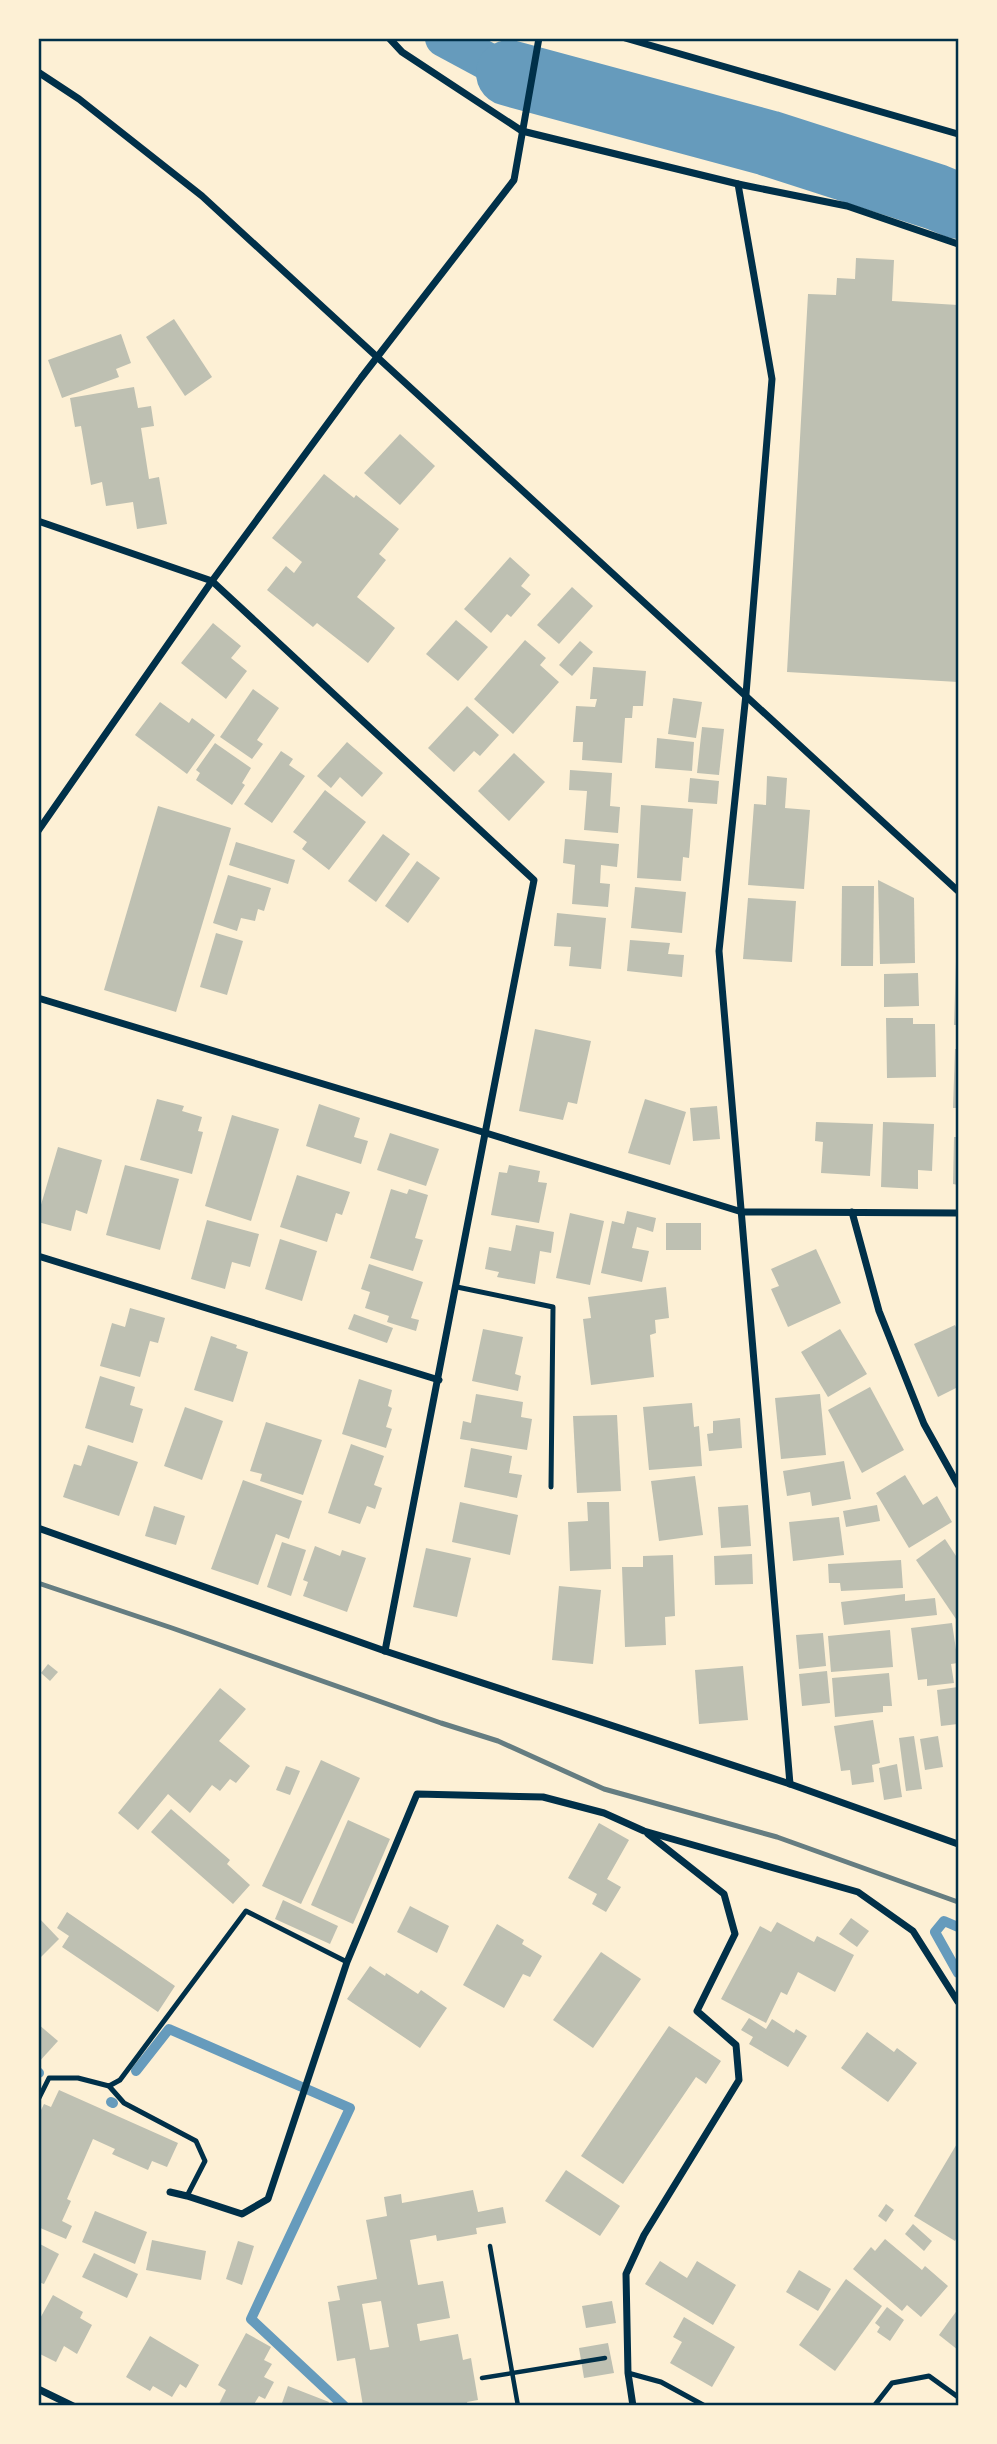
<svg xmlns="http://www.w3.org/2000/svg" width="997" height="2444" viewBox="0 0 997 2444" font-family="'Open Sans',sans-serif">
<rect width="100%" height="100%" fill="#fdf0d5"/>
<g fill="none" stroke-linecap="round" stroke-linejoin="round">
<!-- stream -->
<g stroke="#669bbc" stroke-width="10">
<polyline points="958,1927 944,1921 935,1932 958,1973"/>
<polyline points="136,2071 169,2029 350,2108 251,2319 344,2406"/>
<polyline points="38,2072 39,2073"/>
<polyline points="111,2102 113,2103"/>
</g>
<!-- canal -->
<polyline stroke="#669bbc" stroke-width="38" points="444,38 509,73"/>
<!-- river -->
<polyline stroke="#669bbc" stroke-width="66" points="509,73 768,143 936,197 958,206"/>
</g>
<!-- building -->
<g fill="#bec0b2" fill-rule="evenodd">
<polygon points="856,258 894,260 892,301 958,305 958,682 787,672 808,294 836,295 837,278 855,279"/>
<polygon points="174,319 212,377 185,396 146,337"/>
<polygon points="121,334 131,363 116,369 119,377 62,398 48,360"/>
<polygon points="134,387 138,408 151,406 154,426 141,428 149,479 159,477 167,524 137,529 133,502 106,506 102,482 91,485 81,426 75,427 70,398"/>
<polygon points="400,434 435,466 400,505 364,473"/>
<polygon points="324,474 354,498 356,495 399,529 379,554 386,560 357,597 395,628 368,663 317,623 313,627 267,590 286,566 294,573 302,562 272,538"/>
<polygon points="510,557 530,575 521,586 531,594 511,617 507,614 491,633 464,609"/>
<polygon points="572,587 593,606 559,644 537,625"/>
<polygon points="456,620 488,647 458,681 426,654"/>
<polygon points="213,623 241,646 231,658 247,671 226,699 181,663"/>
<polygon points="525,640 546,658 540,665 559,682 513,734 474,699"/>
<polygon points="580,641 593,652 572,676 559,665"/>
<polygon points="593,667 646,671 643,706 633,706 632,718 625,718 622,763 582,760 583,742 573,742 576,706 595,707 597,699 590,699"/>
<polygon points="253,689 279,708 257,740 263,744 252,759 220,737"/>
<polygon points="673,698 702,702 696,738 668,734"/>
<polygon points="160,702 189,723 192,718 215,735 187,774 135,735"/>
<polygon points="467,706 499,735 480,756 474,751 454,772 428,748"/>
<polygon points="702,727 724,729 719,775 697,773"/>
<polygon points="657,738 694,742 692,771 655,768"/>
<polygon points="347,742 383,773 362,797 340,777 331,788 317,776"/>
<polygon points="215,743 251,768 242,783 245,785 232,805 196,780 200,773 196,770"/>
<polygon points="281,751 293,759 289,765 305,776 272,823 244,804"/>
<polygon points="514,753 545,782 509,821 478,791"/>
<polygon points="570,770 612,773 610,806 620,807 618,833 584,830 587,791 569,790"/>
<polygon points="767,776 787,778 785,808 810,810 804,889 748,885 754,804 766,805"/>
<polygon points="690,778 719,781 717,804 688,802"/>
<polygon points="325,790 366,822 329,870 302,849 307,842 293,832"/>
<polygon points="641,805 693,809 689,858 683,857 681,881 637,878"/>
<polygon points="158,806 231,828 176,1012 104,990"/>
<polygon points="383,834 410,854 376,902 348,881"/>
<polygon points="565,839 619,844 617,867 601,865 600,883 610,884 608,907 572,904 575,865 563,863"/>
<polygon points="236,842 295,860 288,884 229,865"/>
<polygon points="417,861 440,878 408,923 385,906"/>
<polygon points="228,875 271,888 264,911 258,909 255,921 241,918 237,931 213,923"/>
<polygon points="878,880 914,898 915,963 880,964"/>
<polygon points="842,886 874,886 873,966 841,966"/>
<polygon points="635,887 686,892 682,933 631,928"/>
<polygon points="748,898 796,901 792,962 743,959"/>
<polygon points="557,913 606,918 601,969 569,966 571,947 554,946"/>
<polygon points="216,933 243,941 227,995 200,987"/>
<polygon points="630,940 670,943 668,954 684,955 682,977 627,971"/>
<polygon points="956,962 958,962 958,1025 954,1025"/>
<polygon points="918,973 919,1006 884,1007 884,974"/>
<polygon points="886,1018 913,1018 913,1024 935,1024 936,1077 887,1078"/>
<polygon points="535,1029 591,1041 577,1104 568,1102 563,1120 519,1111"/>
<polygon points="955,1049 958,1049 958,1108 953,1108"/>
<polygon points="157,1099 184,1106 182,1111 202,1117 198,1131 203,1132 192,1174 140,1160"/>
<polygon points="645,1099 686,1112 670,1165 628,1153"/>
<polygon points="319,1104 360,1118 354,1137 368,1141 361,1164 306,1146"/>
<polygon points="717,1106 720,1139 693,1141 690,1108"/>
<polygon points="232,1115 279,1129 251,1221 205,1206"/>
<polygon points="816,1122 873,1124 870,1176 821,1173 823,1142 815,1141"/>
<polygon points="883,1122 934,1124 932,1171 918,1170 918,1189 881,1187"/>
<polygon points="390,1133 439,1149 426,1186 377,1170"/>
<polygon points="954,1137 958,1137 958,1185 953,1184"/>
<polygon points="58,1147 102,1160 87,1214 76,1210 71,1231 38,1222 38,1215"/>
<polygon points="125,1165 179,1179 160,1250 106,1235"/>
<polygon points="509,1165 540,1171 538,1182 547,1183 539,1223 491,1215 499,1172 507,1173"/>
<polygon points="297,1175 350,1192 342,1215 336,1213 327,1242 280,1227"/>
<polygon points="391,1189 407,1194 409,1189 428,1195 415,1238 423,1240 413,1271 370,1258"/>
<polygon points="627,1211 656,1218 653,1232 637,1227 632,1248 649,1251 642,1282 601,1273 612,1221 624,1224"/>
<polygon points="570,1213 604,1221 590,1285 556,1278"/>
<polygon points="207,1220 259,1234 250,1267 232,1262 225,1289 191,1279"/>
<rect x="666" y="1223" width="35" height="27"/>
<polygon points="516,1225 554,1232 551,1253 540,1251 535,1284 497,1277 499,1272 485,1269 489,1247 511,1251"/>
<polygon points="280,1239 317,1251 302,1301 265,1289"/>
<polygon points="816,1249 841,1303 788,1327 771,1289 779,1286 771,1269"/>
<polygon points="369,1264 423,1282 411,1318 419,1320 416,1331 387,1322 389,1316 365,1308 370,1292 361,1289"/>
<polygon points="666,1287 669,1318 655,1320 656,1333 650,1335 654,1377 591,1385 583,1319 591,1318 588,1297"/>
<polygon points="130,1308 165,1318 158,1343 150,1341 140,1377 100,1366 112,1323 125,1327"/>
<polygon points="354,1314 393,1328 387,1343 348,1329"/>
<polygon points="955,1325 958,1332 958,1387 938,1397 914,1344"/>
<polygon points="483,1329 523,1337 515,1374 521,1376 518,1391 472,1381"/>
<polygon points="840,1329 867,1374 828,1397 801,1352"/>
<polygon points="211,1336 237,1345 236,1348 248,1352 233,1402 194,1390"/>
<polygon points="100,1376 135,1387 130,1405 143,1409 133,1443 85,1428"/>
<polygon points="359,1379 392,1390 388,1406 392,1408 386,1427 392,1429 386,1448 342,1434"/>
<polygon points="870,1387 904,1450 862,1473 828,1410"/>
<polygon points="476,1394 523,1402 521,1417 532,1419 527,1450 460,1439 463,1421 471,1423"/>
<polygon points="820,1394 826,1455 781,1459 775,1398"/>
<polygon points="692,1403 694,1427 699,1426 702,1466 649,1470 643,1407"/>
<polygon points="185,1407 223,1421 202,1480 164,1466"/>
<polygon points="617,1415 621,1491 577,1493 573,1416"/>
<polygon points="740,1418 742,1448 709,1451 707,1434 713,1433 713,1421"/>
<polygon points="266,1422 322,1440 303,1495 260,1481 262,1474 250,1471"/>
<polygon points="351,1444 384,1456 374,1485 382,1488 375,1509 367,1506 360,1524 328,1513"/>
<polygon points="88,1445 138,1462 119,1516 63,1497 74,1464 81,1466"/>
<polygon points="471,1448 512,1456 509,1473 522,1475 517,1498 464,1487"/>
<polygon points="844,1461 851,1499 812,1506 810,1492 787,1496 783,1471"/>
<polygon points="905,1475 923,1505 937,1496 952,1522 909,1548 876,1493"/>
<polygon points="695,1476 703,1535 659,1541 651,1481"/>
<polygon points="243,1480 302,1501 289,1539 276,1534 258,1585 211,1569"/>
<polygon points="460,1502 518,1515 510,1555 452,1542"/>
<polygon points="587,1502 609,1502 611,1569 570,1571 568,1522 588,1521"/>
<polygon points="748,1505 751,1546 721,1548 718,1507"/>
<polygon points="877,1505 880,1521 846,1527 843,1511"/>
<polygon points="154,1506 185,1516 176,1545 145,1536"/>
<polygon points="839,1517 844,1555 793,1561 789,1522"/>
<polygon points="945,1539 958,1559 958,1622 916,1560"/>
<polygon points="282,1542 306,1550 291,1596 267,1587"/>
<polygon points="315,1546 340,1556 342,1550 366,1558 347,1612 303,1596 308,1582 303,1580"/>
<polygon points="426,1548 471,1558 457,1617 413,1607"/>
<polygon points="752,1554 753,1584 715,1585 714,1556"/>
<polygon points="673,1555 675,1616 665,1617 666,1645 625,1647 622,1567 643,1567 643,1556"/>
<polygon points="901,1560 903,1588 841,1591 840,1583 829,1583 828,1564"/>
<polygon points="559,1586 601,1590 593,1664 552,1660"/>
<polygon points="905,1594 905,1601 935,1598 937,1615 844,1625 841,1602"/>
<polygon points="952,1623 958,1663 951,1664 954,1683 927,1686 927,1679 918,1680 911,1628"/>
<polygon points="890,1630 893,1667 831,1672 828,1636"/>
<polygon points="823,1633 826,1666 799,1669 796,1635"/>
<polygon points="48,1664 58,1672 50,1681 41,1673"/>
<polygon points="743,1666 748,1720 699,1724 695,1670"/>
<polygon points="827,1671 830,1703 802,1706 799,1674"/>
<polygon points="889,1673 892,1706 883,1706 883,1712 835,1717 832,1678"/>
<polygon points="958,1687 958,1724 941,1726 937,1690"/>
<polygon points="220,1688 246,1709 219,1741 250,1766 236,1783 230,1779 220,1791 212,1785 190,1813 168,1794 138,1830 118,1813"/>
<polygon points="873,1720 880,1763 872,1765 874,1782 852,1785 850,1770 841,1771 834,1726"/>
<polygon points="914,1736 922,1789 906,1791 899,1738"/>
<polygon points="938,1736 943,1767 925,1770 920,1739"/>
<polygon points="321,1760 360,1778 301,1904 262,1886"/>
<polygon points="897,1764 902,1797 884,1800 879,1768"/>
<polygon points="286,1766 300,1771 290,1795 276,1790"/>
<polygon points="171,1809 230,1860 227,1864 250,1885 233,1904 151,1832"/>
<polygon points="348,1820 390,1839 353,1924 311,1905"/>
<polygon points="599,1823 629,1840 607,1879 621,1887 606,1912 592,1904 597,1894 568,1878"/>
<polygon points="283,1900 338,1926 330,1944 275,1919"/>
<polygon points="410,1906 449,1926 437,1953 397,1932"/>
<polygon points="67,1912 175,1986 158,2012 62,1947 69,1936 57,1928"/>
<polygon points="38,1917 59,1939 38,1960"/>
<polygon points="851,1918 869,1931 857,1947 839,1934"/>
<polygon points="777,1922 814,1942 817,1936 854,1955 835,1992 798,1972 787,1995 781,1992 766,2023 721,1999 760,1926 771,1932"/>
<polygon points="497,1924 524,1940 522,1944 542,1956 530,1977 523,1974 504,2008 463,1985"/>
<polygon points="601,1952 641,1979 593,2048 553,2020"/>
<polygon points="370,1966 385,1976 386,1973 418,1994 421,1990 447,2008 420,2048 347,1999"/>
<polygon points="749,2018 766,2029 772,2019 794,2033 796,2029 807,2036 788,2067 749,2044 753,2037 741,2030"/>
<polygon points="38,2024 58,2041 38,2063"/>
<polygon points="669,2026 721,2061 706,2084 696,2077 623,2184 581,2156"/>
<polygon points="867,2032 894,2052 897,2048 917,2063 888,2102 841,2068"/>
<polygon points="59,2090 178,2143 167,2167 152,2161 148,2170 112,2154 115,2149 93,2139 67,2199 71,2201 62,2221 72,2226 66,2239 38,2227 38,2116 44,2104 51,2107"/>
<polygon points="958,2142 958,2235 955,2241 914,2216"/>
<polygon points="566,2170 620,2206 600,2236 545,2201"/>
<path d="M473 2190 478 2212 503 2207 506 2223 476 2228 477 2234 437 2241 436 2235 410 2240 418 2285 443 2281 450 2318 417 2324 420 2341 458 2334 463 2360 471 2358 478 2400 467 2402 468 2406H363L355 2358 337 2361 328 2302 340 2300 337 2286 377 2279 366 2220 387 2216 384 2197 401 2194 402 2203ZM381 2301 389 2347 370 2350 362 2304Z"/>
<polygon points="886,2204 894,2210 886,2222 878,2216"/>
<polygon points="95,2211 147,2232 135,2264 82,2242"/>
<polygon points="913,2224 932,2241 924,2251 905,2234"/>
<polygon points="885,2239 922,2270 925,2266 948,2286 921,2317 907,2305 902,2311 853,2269 871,2247 875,2251"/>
<polygon points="152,2240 206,2251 201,2280 146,2270"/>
<polygon points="238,2241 254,2246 242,2285 226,2279"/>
<polygon points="38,2243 59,2254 44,2284 38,2282"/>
<polygon points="94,2253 138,2274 127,2298 82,2277"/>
<polygon points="660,2261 687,2278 697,2261 736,2285 713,2325 645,2284"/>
<polygon points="799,2270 831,2289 818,2311 786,2292"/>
<polygon points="846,2279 882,2306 835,2371 799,2345"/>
<polygon points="53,2295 83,2312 80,2318 92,2325 77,2354 64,2346 56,2362 38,2353 38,2322"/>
<polygon points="612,2301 616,2323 586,2328 582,2306"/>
<polygon points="887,2307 904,2320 890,2341 877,2332 880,2327 875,2323"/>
<polygon points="958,2309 958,2350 939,2335"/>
<polygon points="684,2317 735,2347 712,2387 670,2363 682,2342 673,2337"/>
<polygon points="246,2333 271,2347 264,2360 272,2364 264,2377 274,2382 265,2399 259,2396 253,2406 218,2406 226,2390 218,2385"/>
<polygon points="150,2336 199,2365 186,2388 180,2384 172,2397 153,2386 150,2391 126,2377"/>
<polygon points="608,2343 614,2373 584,2378 579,2348"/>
<polygon points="288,2386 329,2402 327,2406 281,2406"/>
</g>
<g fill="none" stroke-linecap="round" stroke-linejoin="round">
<!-- path -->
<g stroke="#003049" stroke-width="4.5">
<polyline points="490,2246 518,2406"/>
<polyline points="482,2378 605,2358"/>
</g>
<!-- service -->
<g stroke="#003049" stroke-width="5">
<polyline points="457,1287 553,1307 551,1487"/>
<polyline points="109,2086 124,2103 196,2141 205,2161 187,2196"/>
<polyline points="38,2100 49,2078 78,2078 109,2086 120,2080 246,1911 347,1962"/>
<polyline points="628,2373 661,2382 705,2406"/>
<polyline points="874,2406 892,2383 929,2376 958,2397"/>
</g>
<!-- minor -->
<g stroke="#003049" stroke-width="7">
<polyline points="389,38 402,52 522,131 738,184 772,379 746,694 719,951 790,1784"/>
<polyline points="625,38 958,134"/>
<polyline points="38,72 79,99 202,196 958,891"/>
<polyline points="738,184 847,206 958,244"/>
<polyline points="38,521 212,581 534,880 385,1651"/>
<polyline points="38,831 212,581 361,378 514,180 539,38"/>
<polyline points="38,998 486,1133 742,1212 958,1213"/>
<polyline points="852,1212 879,1311 924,1424 958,1485"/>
<polyline points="38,1256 439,1380"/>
<polyline points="38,1528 385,1651 790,1784 958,1844"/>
<polyline points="170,2192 187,2196 242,2214 268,2199 347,1962 417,1794 543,1797 604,1813 644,1831 858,1892 913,1931 958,2002"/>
<polyline points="38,2389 73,2406"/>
<polyline points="633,2406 628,2373 626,2274 644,2235 739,2080 736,2045 697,2011 735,1934 724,1894 648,1834"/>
</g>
<!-- rail -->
<polyline stroke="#657d81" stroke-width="5" points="38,1583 172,1628 441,1723 498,1741 604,1789 777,1837 958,1902"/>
</g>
<!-- border -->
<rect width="997" height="2444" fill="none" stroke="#fdf0d5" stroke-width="80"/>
<rect x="40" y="40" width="917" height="2364" fill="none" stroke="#003049" stroke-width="2.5"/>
</svg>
